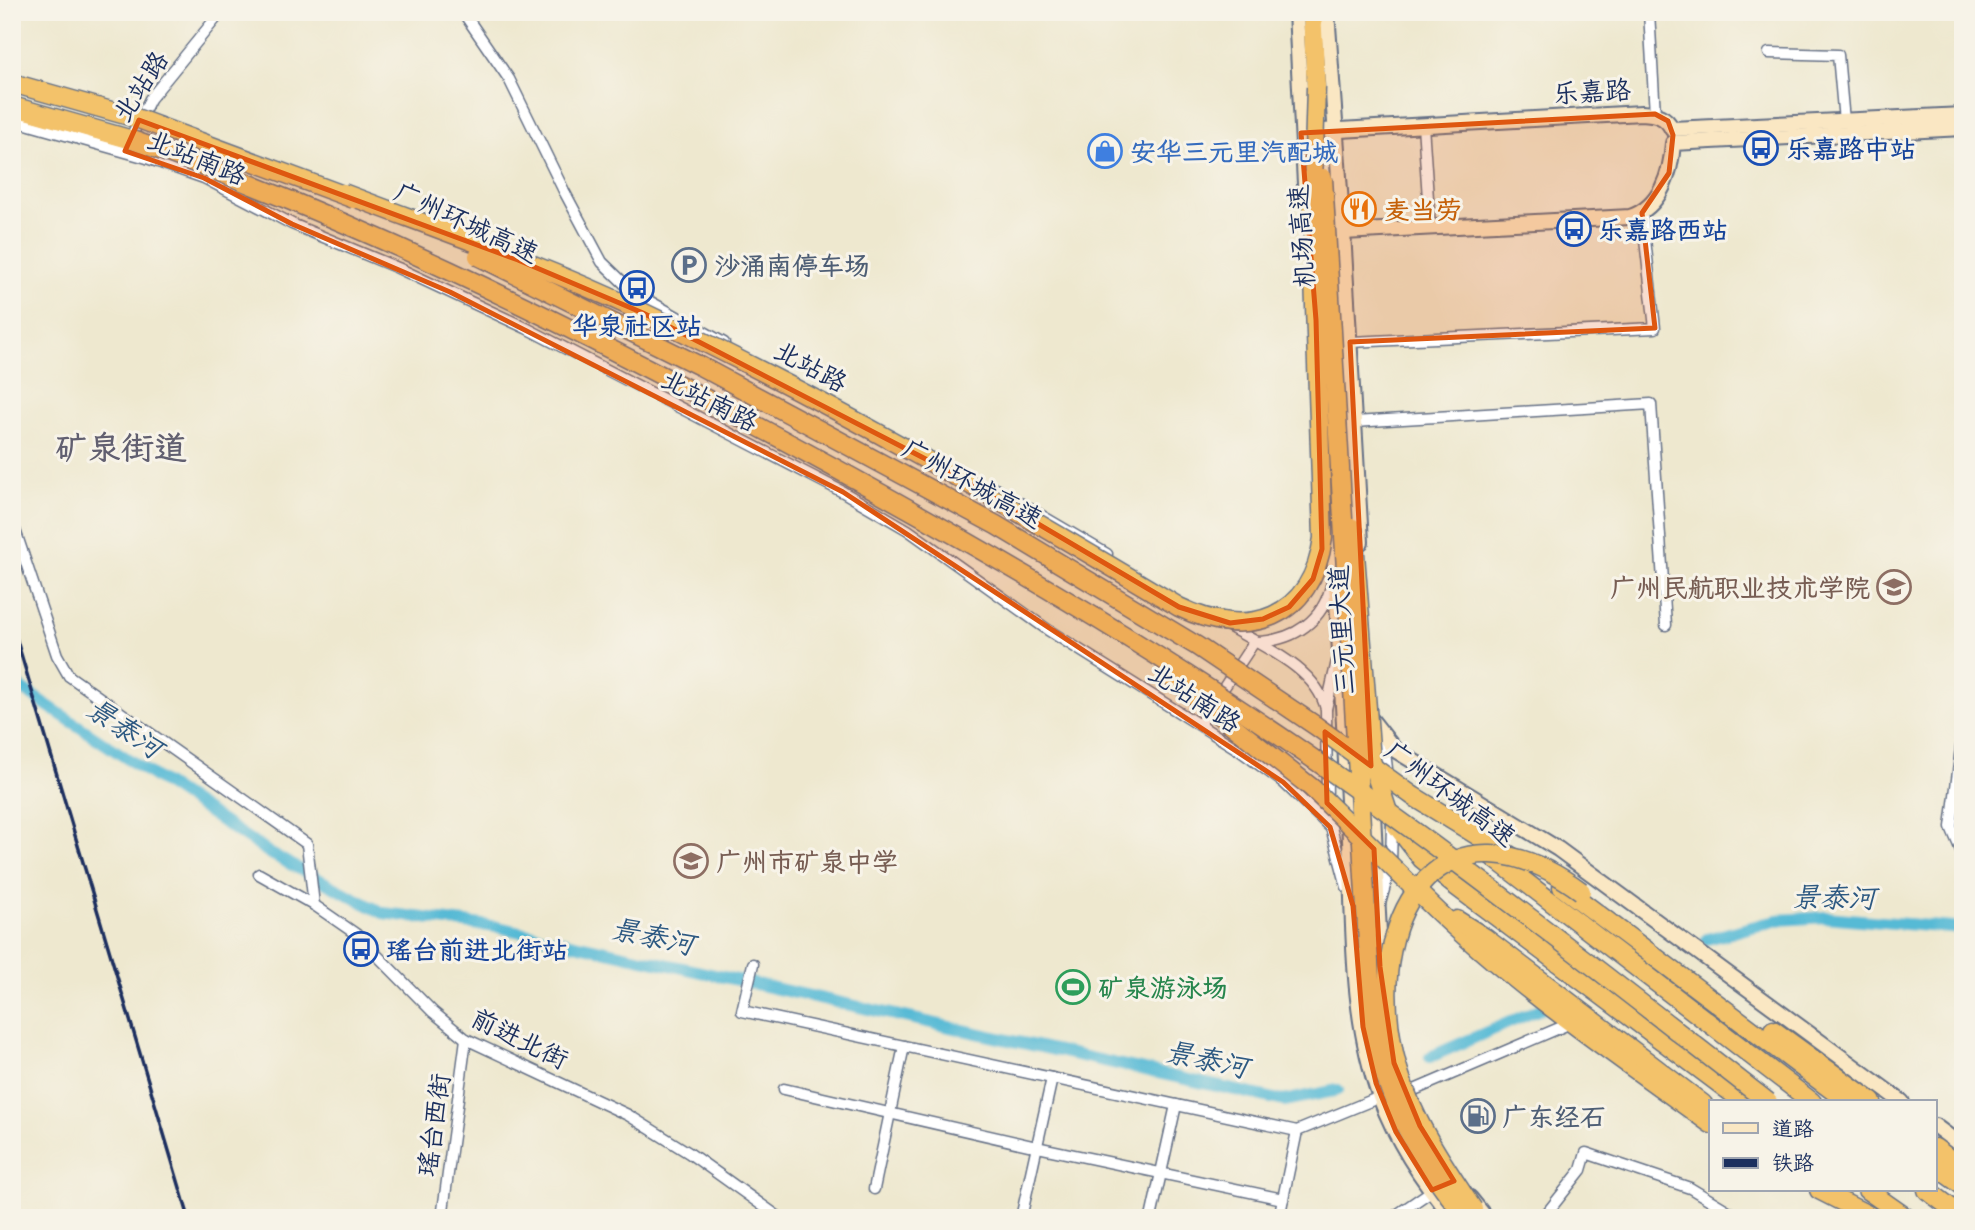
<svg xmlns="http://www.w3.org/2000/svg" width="1975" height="1230" viewBox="0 0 1975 1230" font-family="'Shantell Sans','LXGW WenKai TC',sans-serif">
<rect width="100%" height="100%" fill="#f7f3e8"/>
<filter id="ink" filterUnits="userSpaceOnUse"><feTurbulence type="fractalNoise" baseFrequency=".0143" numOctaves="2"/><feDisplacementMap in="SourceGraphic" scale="14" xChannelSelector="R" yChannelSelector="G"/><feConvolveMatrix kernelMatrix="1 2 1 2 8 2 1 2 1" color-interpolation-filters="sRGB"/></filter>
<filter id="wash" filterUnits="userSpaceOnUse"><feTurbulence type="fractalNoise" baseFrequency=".00686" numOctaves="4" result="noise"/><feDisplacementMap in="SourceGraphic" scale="28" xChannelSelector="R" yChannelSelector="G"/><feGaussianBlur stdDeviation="1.57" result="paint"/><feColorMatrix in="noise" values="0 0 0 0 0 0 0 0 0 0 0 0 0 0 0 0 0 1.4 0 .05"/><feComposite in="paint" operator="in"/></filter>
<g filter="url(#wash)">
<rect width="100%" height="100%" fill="#eee8cf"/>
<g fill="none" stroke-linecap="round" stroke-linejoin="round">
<!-- canal -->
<g stroke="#57bad5" stroke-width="12">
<polyline points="12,682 271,854 383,913 498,927 1284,1101 1338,1090"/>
<polyline points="1707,939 1778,920 1826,917 1963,929"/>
<polyline points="1430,1057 1540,1009"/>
</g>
</g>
</g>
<g filter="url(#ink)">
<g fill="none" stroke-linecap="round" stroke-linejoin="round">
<!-- street casing -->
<g stroke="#657086" stroke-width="13">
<g id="street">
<polyline points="463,12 509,79 564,191 602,262 633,292 724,343"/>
<polyline points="1649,12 1655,114"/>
<polyline points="1769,53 1838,55 1844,121"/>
<polyline points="12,120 147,158 204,178 292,224 398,268 526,328 843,492 908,530 1048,630 1239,750 1283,782 1330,827"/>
<polyline points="1423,125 1430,228"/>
<polyline points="129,141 150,99 221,12"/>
<polyline points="1350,342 1655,328 1642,213"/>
<polyline points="1354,422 1651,404 1666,625"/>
<polyline points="996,489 1107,554"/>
<polyline points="12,521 57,655 69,676 307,844 314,905"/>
<path d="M1225 624C1259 645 1316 667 1326 709"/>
<path d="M1255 642C1294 641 1324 621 1332 582"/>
<polyline points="1200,724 1254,642"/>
<polyline points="1378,734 1385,752 1388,777"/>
<polyline points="1327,802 1326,709 1337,661"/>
<polyline points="1329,820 1347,887"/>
<polyline points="1963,855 1951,827 1963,732"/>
<polyline points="259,874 314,905 356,934 433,1012 466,1039 628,1115 689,1153 780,1218"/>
<polyline points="1380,904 1391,864 1392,823"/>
<polyline points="753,964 742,1011 1297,1131 1380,1097"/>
<polyline points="784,1089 1037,1147 1283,1199"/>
<polyline points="1405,1094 1564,1026"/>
<polyline points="874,1189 904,1046"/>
<polyline points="442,1218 466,1039"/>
<polyline points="1021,1218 1052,1078"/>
<polyline points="1151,1218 1176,1105"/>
<polyline points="1279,1218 1297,1131"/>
<polyline points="1392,1218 1437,1187"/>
<polyline points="1543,1218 1581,1170 1586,1153 1690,1188 1740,1218"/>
</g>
</g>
<!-- secondary casing -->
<g stroke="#657086" stroke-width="18">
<g id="secondary">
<polyline points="1296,12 1306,203"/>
<polyline points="1327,12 1343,232 1361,542"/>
<path d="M1305 132 1642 113C1656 114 1666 116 1672 129L1963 115"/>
<path d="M1343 232 1630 217C1661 207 1671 173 1673 143L1963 128"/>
<path d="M1329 481C1338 601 1344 720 1350 840 1354 924 1350 1016 1380 1097 1396 1140 1424 1183 1454 1218"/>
<polyline points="1370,718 1395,750 1558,849 1902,1102"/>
<polyline points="1372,793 1382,993"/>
<polyline points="1935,1126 1963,1147"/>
<polyline points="1470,1198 1486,1218"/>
</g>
</g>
<!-- highway casing -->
<g stroke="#657086" stroke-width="21">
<g id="highway">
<polyline points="1312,12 1316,87"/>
<polyline points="12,83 136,118"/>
<polyline points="12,106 129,139"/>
<polyline points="1413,796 1514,858"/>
<polyline points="1396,825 1422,859 1453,884 1744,1102"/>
<polyline points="1485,851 1812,1102"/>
<polyline points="1562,887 1848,1102"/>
<path d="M1427 901C1513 985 1613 1053 1711 1124"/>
<polyline points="1457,920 1484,937 1703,1104"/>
<polyline points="1773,1030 1872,1102"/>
<polyline points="1935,1148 1963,1169"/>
<polyline points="1935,1166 1963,1186"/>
<polyline points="1819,1190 1874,1218"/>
<polyline points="1867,1190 1907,1218"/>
<polyline points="1927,1190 1963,1217"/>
</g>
</g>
<!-- street -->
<use href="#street" stroke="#fff" stroke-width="10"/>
<!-- secondary -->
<use href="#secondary" stroke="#fae7c3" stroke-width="14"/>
<!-- highway -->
<use href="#highway" stroke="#f3c26a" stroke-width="18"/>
<!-- rail -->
<polyline stroke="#1b2f5e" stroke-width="3.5" points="12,624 189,1218"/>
<!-- highway-bridge casing -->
<g stroke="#657086" stroke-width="21" stroke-linecap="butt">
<g id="highway-bridge">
<polyline points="136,118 354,199"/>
<path d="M129 139C347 215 554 317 757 426 940 524 1121 627 1293 745 1456 857 1612 981 1768 1102"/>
<path d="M1323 178 1373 1030C1388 1104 1419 1161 1467 1218"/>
<path d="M343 193C443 231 545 266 642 312 827 400 1004 502 1179 607 1248 641 1312 619 1323 538L1312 219 1316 87"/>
<polyline points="478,256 702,367 996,525 1197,646 1316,726 1413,796"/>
<polyline points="1353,528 1371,760 1388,812"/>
<polyline points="1172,678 1312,788 1427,901"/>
<path d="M1473 1209C1438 1157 1403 1106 1392 1043 1367 908 1445 792 1581 891"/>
</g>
</g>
<!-- highway-bridge -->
<use href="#highway-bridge" stroke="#f3c26a" stroke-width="18"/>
</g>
</g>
<!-- marked area -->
<path fill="#de5710" fill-opacity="0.2" stroke="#de5710" stroke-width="5" stroke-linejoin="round" d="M1655 114 1668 121 1673 135 1669 173 1642 213 1655 328 1350 342 1371 766 1325 732 1327 803 1374 849 1380 967 1394 1063 1420 1126 1454 1181 1432 1190 1396 1132 1376 1083 1363 1027 1353 906 1330 827 1283 782 843 492 450 292 292 224 204 178 125 151 139 120 518 260 643 313 945 469 1179 607 1230 623 1263 619 1289 607 1313 579 1322 549 1316 320 1301 133Z"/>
<!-- icons -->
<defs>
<g id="bus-ring" transform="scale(1.75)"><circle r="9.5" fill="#f7f3e8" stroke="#1a4fb4" stroke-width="1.5"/><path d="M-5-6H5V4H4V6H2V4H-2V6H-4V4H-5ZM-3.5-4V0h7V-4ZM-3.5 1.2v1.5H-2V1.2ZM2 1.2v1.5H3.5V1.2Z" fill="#1a4fb4"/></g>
<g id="shop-ring" transform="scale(1.75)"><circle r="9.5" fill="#f7f3e8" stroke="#3f7fe0" stroke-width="1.5"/><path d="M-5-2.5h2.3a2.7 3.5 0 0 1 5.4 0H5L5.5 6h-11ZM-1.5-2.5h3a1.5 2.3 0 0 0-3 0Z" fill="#3f7fe0"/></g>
<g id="restaurant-ring" transform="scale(1.75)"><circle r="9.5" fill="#f7f3e8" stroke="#e8710a" stroke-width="1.5"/><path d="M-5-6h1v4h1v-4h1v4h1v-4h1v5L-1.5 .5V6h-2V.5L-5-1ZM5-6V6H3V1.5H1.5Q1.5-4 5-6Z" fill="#e8710a"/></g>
<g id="parking-ring" transform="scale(1.75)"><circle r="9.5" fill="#f7f3e8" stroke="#5c6f8a" stroke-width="1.5"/><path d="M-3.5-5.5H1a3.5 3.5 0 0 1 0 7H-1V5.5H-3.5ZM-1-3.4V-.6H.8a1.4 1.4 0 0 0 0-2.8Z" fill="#5c6f8a"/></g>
<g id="university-ring" transform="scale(1.75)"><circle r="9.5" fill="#f7f3e8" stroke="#8d6e63" stroke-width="1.5"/><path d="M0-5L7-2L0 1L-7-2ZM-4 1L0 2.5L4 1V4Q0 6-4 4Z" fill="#8d6e63"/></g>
<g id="school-ring" transform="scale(1.75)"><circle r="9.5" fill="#f7f3e8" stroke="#8d6e63" stroke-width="1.5"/><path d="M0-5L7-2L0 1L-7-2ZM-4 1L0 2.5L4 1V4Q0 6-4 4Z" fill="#8d6e63"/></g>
<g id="stadium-ring" transform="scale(1.75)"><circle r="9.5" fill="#f7f3e8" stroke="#2e9e5b" stroke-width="1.5"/><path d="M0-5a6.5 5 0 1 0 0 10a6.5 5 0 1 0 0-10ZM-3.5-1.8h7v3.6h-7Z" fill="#2e9e5b"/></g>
<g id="fuel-ring" transform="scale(1.75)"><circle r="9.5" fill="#f7f3e8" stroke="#5c6f8a" stroke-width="1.5"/><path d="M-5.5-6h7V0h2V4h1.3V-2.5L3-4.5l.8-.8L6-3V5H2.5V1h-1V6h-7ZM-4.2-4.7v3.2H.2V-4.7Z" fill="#5c6f8a"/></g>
</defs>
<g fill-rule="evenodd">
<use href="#bus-ring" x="1761" y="148"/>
<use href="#shop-ring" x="1105" y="151"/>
<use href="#restaurant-ring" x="1359" y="209"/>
<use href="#bus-ring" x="1574" y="229"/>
<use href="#parking-ring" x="689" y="265"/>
<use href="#bus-ring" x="637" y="288"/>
<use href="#university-ring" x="1894" y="587"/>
<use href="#school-ring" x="691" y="861"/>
<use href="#bus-ring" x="361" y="949"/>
<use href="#stadium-ring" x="1073" y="987"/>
<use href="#fuel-ring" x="1478" y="1116"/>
</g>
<g text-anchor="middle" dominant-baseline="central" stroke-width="6" stroke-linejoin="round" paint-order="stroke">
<!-- street labels -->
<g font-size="26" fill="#1b2f5e" stroke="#f7f3e8">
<text transform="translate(140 86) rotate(-57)">北站路</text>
<text transform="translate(1592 91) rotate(-3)">乐嘉路</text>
<text transform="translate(197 157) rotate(22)">北站南路</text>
<text transform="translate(467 222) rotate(25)">广州环城高速</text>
<text transform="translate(1301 236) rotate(-94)">机场高速</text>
<text transform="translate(811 366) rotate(28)">北站路</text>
<text transform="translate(710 400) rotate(27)">北站南路</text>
<text transform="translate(973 483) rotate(29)">广州环城高速</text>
<text transform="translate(1341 630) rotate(-93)">三元里大道</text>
<text transform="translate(1195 697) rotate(33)">北站南路</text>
<text transform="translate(1451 793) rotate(37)">广州环城高速</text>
<text transform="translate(520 1038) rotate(26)">前进北街</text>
<text transform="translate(433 1125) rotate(-82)">瑶台西街</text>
</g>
<!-- transit labels -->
<g font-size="26" font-weight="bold" fill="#164399" stroke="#f7f3e8" text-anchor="start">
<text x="1786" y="148">乐嘉路中站</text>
<text x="1598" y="229">乐嘉路西站</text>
<text x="637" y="325" text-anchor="middle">华泉社区站</text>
<text x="386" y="949">瑶台前进北街站</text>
</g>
<!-- shop labels -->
<g font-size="26" font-weight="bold" fill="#366cbe" stroke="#f7f3e8" text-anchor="start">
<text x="1130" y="151">安华三元里汽配城</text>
</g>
<!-- food labels -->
<g font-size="26" font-weight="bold" fill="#c56008" stroke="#f7f3e8" text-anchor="start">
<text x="1384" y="209">麦当劳</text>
</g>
<!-- service labels -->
<g font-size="26" font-weight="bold" fill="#4e5e75" stroke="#f7f3e8" text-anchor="start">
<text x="714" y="265">沙涌南停车场</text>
<text x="1502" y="1116">广东经石</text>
</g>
<!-- education labels -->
<g font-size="26" font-weight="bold" fill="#785e54" stroke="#f7f3e8" text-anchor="end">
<text x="1870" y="587">广州民航职业技术学院</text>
<text x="716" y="861" text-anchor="start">广州市矿泉中学</text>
</g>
<!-- leisure labels -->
<g font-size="26" font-weight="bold" fill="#27864d" stroke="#f7f3e8" text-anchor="start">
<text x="1098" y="987">矿泉游泳场</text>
</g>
<!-- water labels -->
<g font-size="28" font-style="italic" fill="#2d5982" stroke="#f7f3e8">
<text transform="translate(125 728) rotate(34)">景泰河</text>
<text transform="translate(1834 897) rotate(1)">景泰河</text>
<text transform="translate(653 936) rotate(12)">景泰河</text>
<text transform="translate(1207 1059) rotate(12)">景泰河</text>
</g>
<!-- district labels -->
<g font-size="33" font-weight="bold" fill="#615f70" stroke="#f7f3e8">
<text x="121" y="447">矿泉街道</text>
</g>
</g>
<!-- margin -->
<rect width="1975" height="1230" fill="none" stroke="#f7f3e8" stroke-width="42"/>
<!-- legend -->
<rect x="1709" y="1100" width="228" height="91" fill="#f7f3e8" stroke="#9fa5b1" stroke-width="2"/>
<rect x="1723" y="1123" width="35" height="10" fill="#fae7c3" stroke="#9fa5b1" stroke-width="2"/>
<text x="1772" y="1136" font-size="21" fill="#1b2f5e">道路</text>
<rect x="1723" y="1158" width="35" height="10" fill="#1b2f5e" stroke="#9fa5b1" stroke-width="2"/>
<text x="1772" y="1170" font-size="21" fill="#1b2f5e">铁路</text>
</svg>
